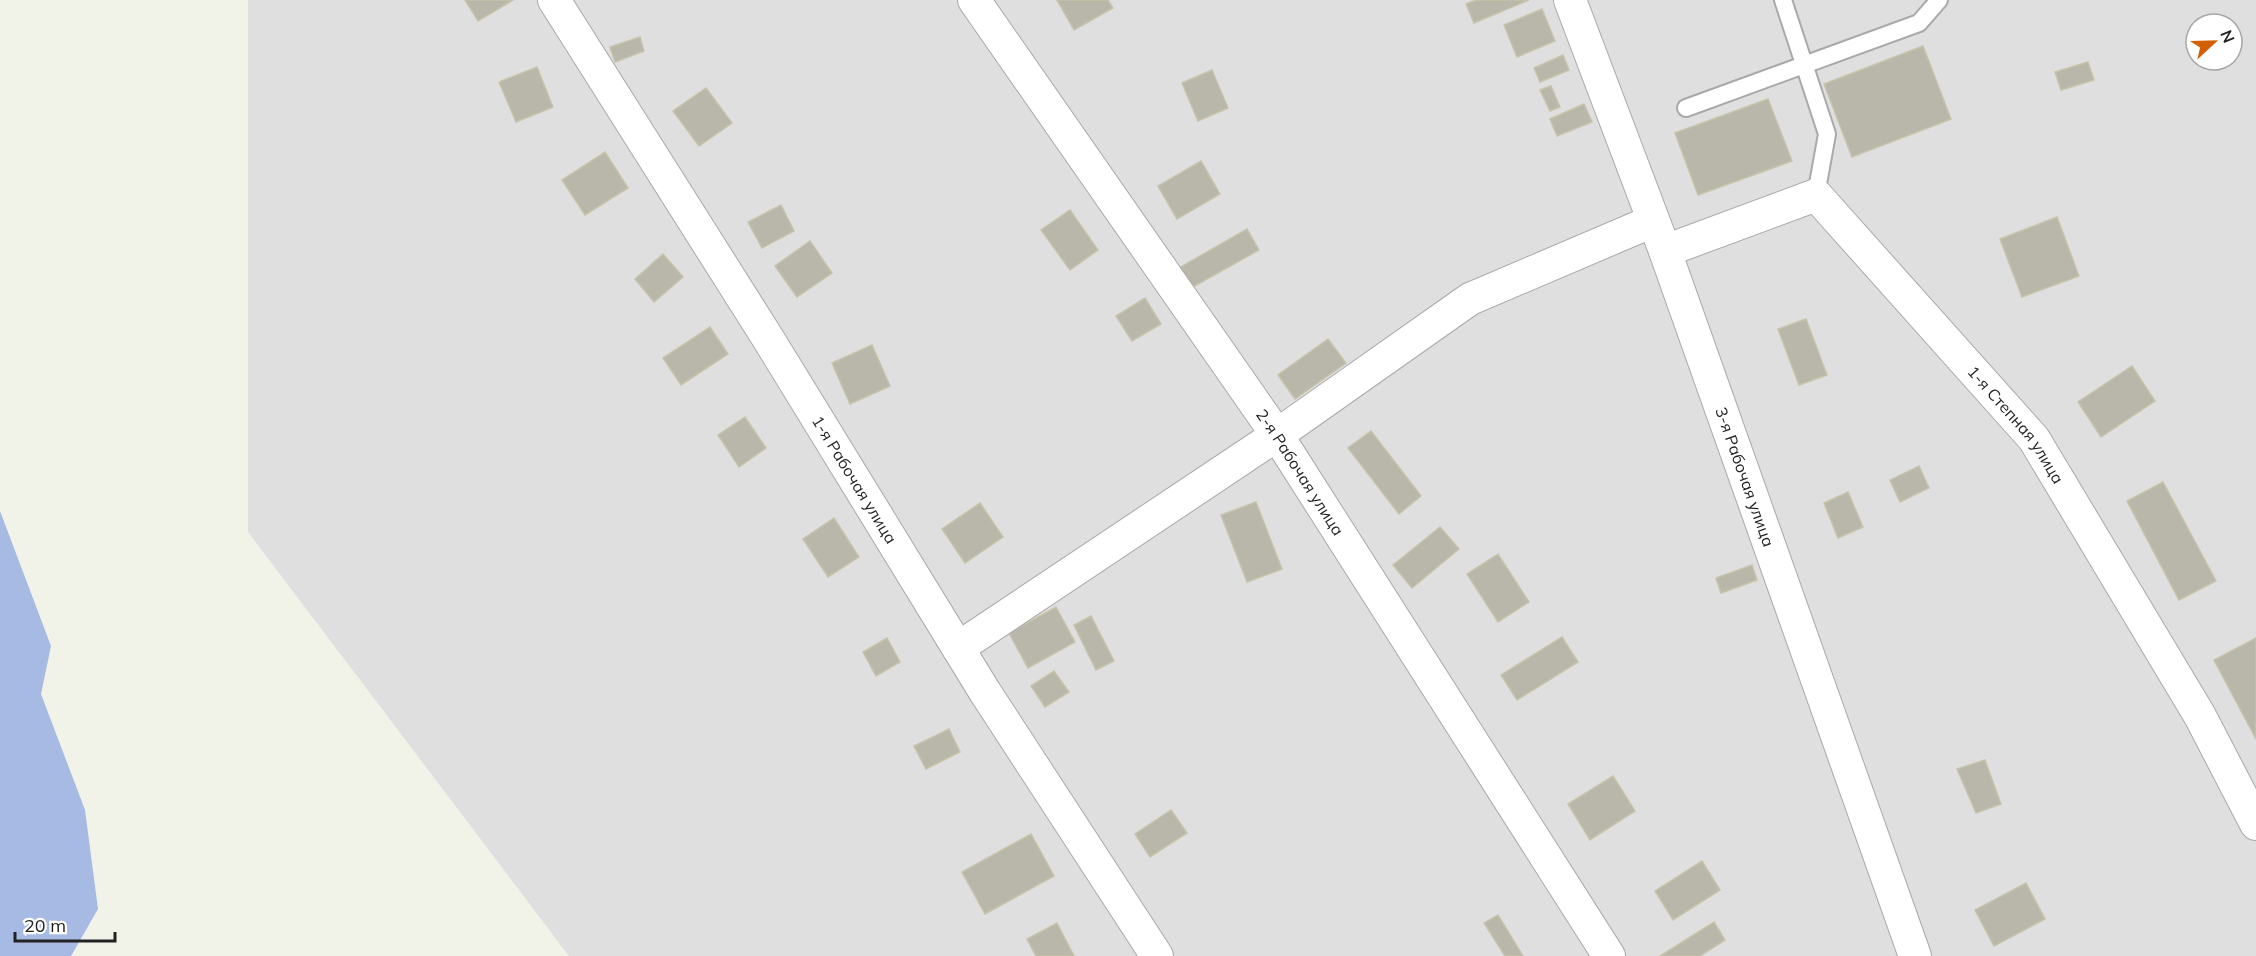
<svg xmlns="http://www.w3.org/2000/svg" width="2256" height="956" viewBox="0 0 2256 956" font-family="Mulish,sans-serif">
<rect width="100%" height="100%" fill="#f1f3e8"/>
<!-- residential -->
<path fill="#e0dfdf" fill-rule="evenodd" d="M248 0H2256V956H569L248 532ZM2196 24H2232V60H2196Z"/>
<!-- water -->
<polygon fill="#a6bae3" points="0,511 51,646 41,694 85,810 98,909 71,956 0,956"/>
<!-- building -->
<g fill="#b9b7aa" stroke="#c6c3a9" stroke-width="1.5">
<polygon points="465,0 513,0 478,21"/>
<polygon points="1057,0 1108,0 1113,8 1074,30"/>
<polygon points="1476,0 1529,0 1474,23 1466,4"/>
<polygon points="1542,9 1555,41 1517,57 1504,25"/>
<polygon points="640,37 644,51 615,62 610,47"/>
<polygon points="1923,46 1951,119 1852,157 1824,84"/>
<polygon points="1563,55 1569,70 1540,82 1534,68"/>
<polygon points="2088,62 2094,80 2061,90 2055,72"/>
<polygon points="537,67 553,107 516,122 499,82"/>
<polygon points="1212,70 1228,108 1198,121 1182,83"/>
<polygon points="1551,86 1560,107 1550,111 1540,90"/>
<polygon points="706,88 732,123 699,146 673,111"/>
<polygon points="1768,99 1792,161 1698,195 1675,133"/>
<polygon points="1584,104 1592,122 1557,136 1550,119"/>
<polygon points="605,152 628,188 585,215 562,180"/>
<polygon points="1201,161 1220,194 1177,219 1158,186"/>
<polygon points="781,205 794,231 762,248 748,222"/>
<polygon points="1070,210 1098,250 1070,270 1041,230"/>
<polygon points="2057,217 2079,276 2022,297 2000,239"/>
<polygon points="1247,229 1259,250 1191,288 1179,268"/>
<polygon points="810,241 832,273 797,297 775,266"/>
<polygon points="663,254 683,277 654,302 635,279"/>
<polygon points="1145,298 1161,324 1132,341 1116,316"/>
<polygon points="1806,319 1827,375 1799,385 1778,329"/>
<polygon points="710,327 728,354 681,385 663,358"/>
<polygon points="1328,339 1346,363 1295,399 1278,375"/>
<polygon points="872,345 890,386 850,404 832,363"/>
<polygon points="2132,366 2155,401 2101,437 2078,402"/>
<polygon points="745,417 766,448 739,467 718,435"/>
<polygon points="1371,431 1421,496 1399,514 1348,448"/>
<polygon points="1919,466 1929,488 1900,502 1890,480"/>
<polygon points="2163,482 2216,581 2179,600 2127,501"/>
<polygon points="1848,492 1863,527 1838,538 1824,503"/>
<polygon points="1256,502 1282,569 1247,582 1221,515"/>
<polygon points="980,503 1003,537 965,563 942,529"/>
<polygon points="834,518 859,557 828,577 803,539"/>
<polygon points="1440,527 1459,549 1412,588 1393,565"/>
<polygon points="1498,554 1529,602 1498,622 1467,574"/>
<polygon points="1752,565 1757,580 1721,593 1716,578"/>
<polygon points="1056,607 1075,642 1028,668 1009,633"/>
<polygon points="1091,616 1114,661 1096,670 1074,625"/>
<polygon points="1562,637 1578,662 1517,700 1501,675"/>
<polygon points="887,638 900,662 876,676 863,652"/>
<polygon points="2256,638 2256,739 2214,660"/>
<polygon points="1054,671 1069,692 1045,707 1031,686"/>
<polygon points="949,729 960,752 926,769 914,746"/>
<polygon points="1985,760 2001,804 1976,813 1957,769"/>
<polygon points="1613,776 1635,811 1590,840 1568,804"/>
<polygon points="1171,810 1187,833 1150,857 1135,834"/>
<polygon points="1031,834 1054,876 985,914 962,872"/>
<polygon points="1702,861 1720,890 1673,920 1655,891"/>
<polygon points="2026,883 2045,919 1994,946 1975,910"/>
<polygon points="1498,915 1523,956 1505,956 1484,923"/>
<polygon points="1714,922 1725,940 1700,956 1660,956"/>
<polygon points="1057,923 1074,956 1036,956 1027,939"/>
</g>
<g fill="none" stroke-linecap="round" stroke-linejoin="round">
<!-- service casing -->
<g stroke="#a9a9a9" stroke-width="20">
<g id="service">
<polyline points="1783,0 1827,134 1816,195"/>
<polyline points="1686,108 1919,23 1939,0"/>
</g>
</g>
<!-- minor casing -->
<g stroke="#a9a9a9" stroke-width="34">
<g id="minor">
<path id="s1" d="M554 0 769 340 985 692 1157 956"/>
<path id="s2" d="M974 0 1277 435 1609 956"/>
<path id="s3" d="M1570 0 1665 251 1915 956"/>
<path id="s4" d="M1665 251 1816 195 2034 439 2200 716 2256 824"/>
<polyline points="958,648 1277,435 1470,299 1653,221"/>
</g>
</g>
<!-- service -->
<use href="#service" stroke="#fff" stroke-width="16"/>
<!-- minor -->
<use href="#minor" stroke="#fff" stroke-width="32"/>
</g>
<g text-anchor="middle" dominant-baseline="central" stroke-width="5" stroke-linejoin="round" paint-order="stroke">
<!-- street labels -->
<g font-size="16" fill="#222" stroke="#fff">
<text stroke="none"><textPath href="#s4" startOffset="466">1-я Степная улица</textPath></text>
<text stroke="none"><textPath href="#s2" startOffset="574">2-я Рабочая улица</textPath></text>
<text stroke="none"><textPath href="#s3" startOffset="508">3-я Рабочая улица</textPath></text>
<text stroke="none"><textPath href="#s1" startOffset="566">1-я Рабочая улица</textPath></text>
</g>
</g>
<!-- north arrow -->
<g transform="translate(2214 42) rotate(68)"><circle r="28" fill="#ffffff" stroke="#a7a7a7" stroke-width="1.5"/>
<path d="M0-4.5L10 22L0 15L-10 22Z" fill="#d45f00"/>
<text y="-9" font-size="16" font-weight="bold" text-anchor="middle" fill="#222222">N</text>
</g>
<!-- scale -->
<path d="M15 932v9h100v-9" fill="none" stroke="#222222" stroke-width="3"/>
<text x="24" y="932" font-size="18" fill="#222222" stroke="#ffffff" stroke-width="4.5" paint-order="stroke">20 m</text>
</svg>
